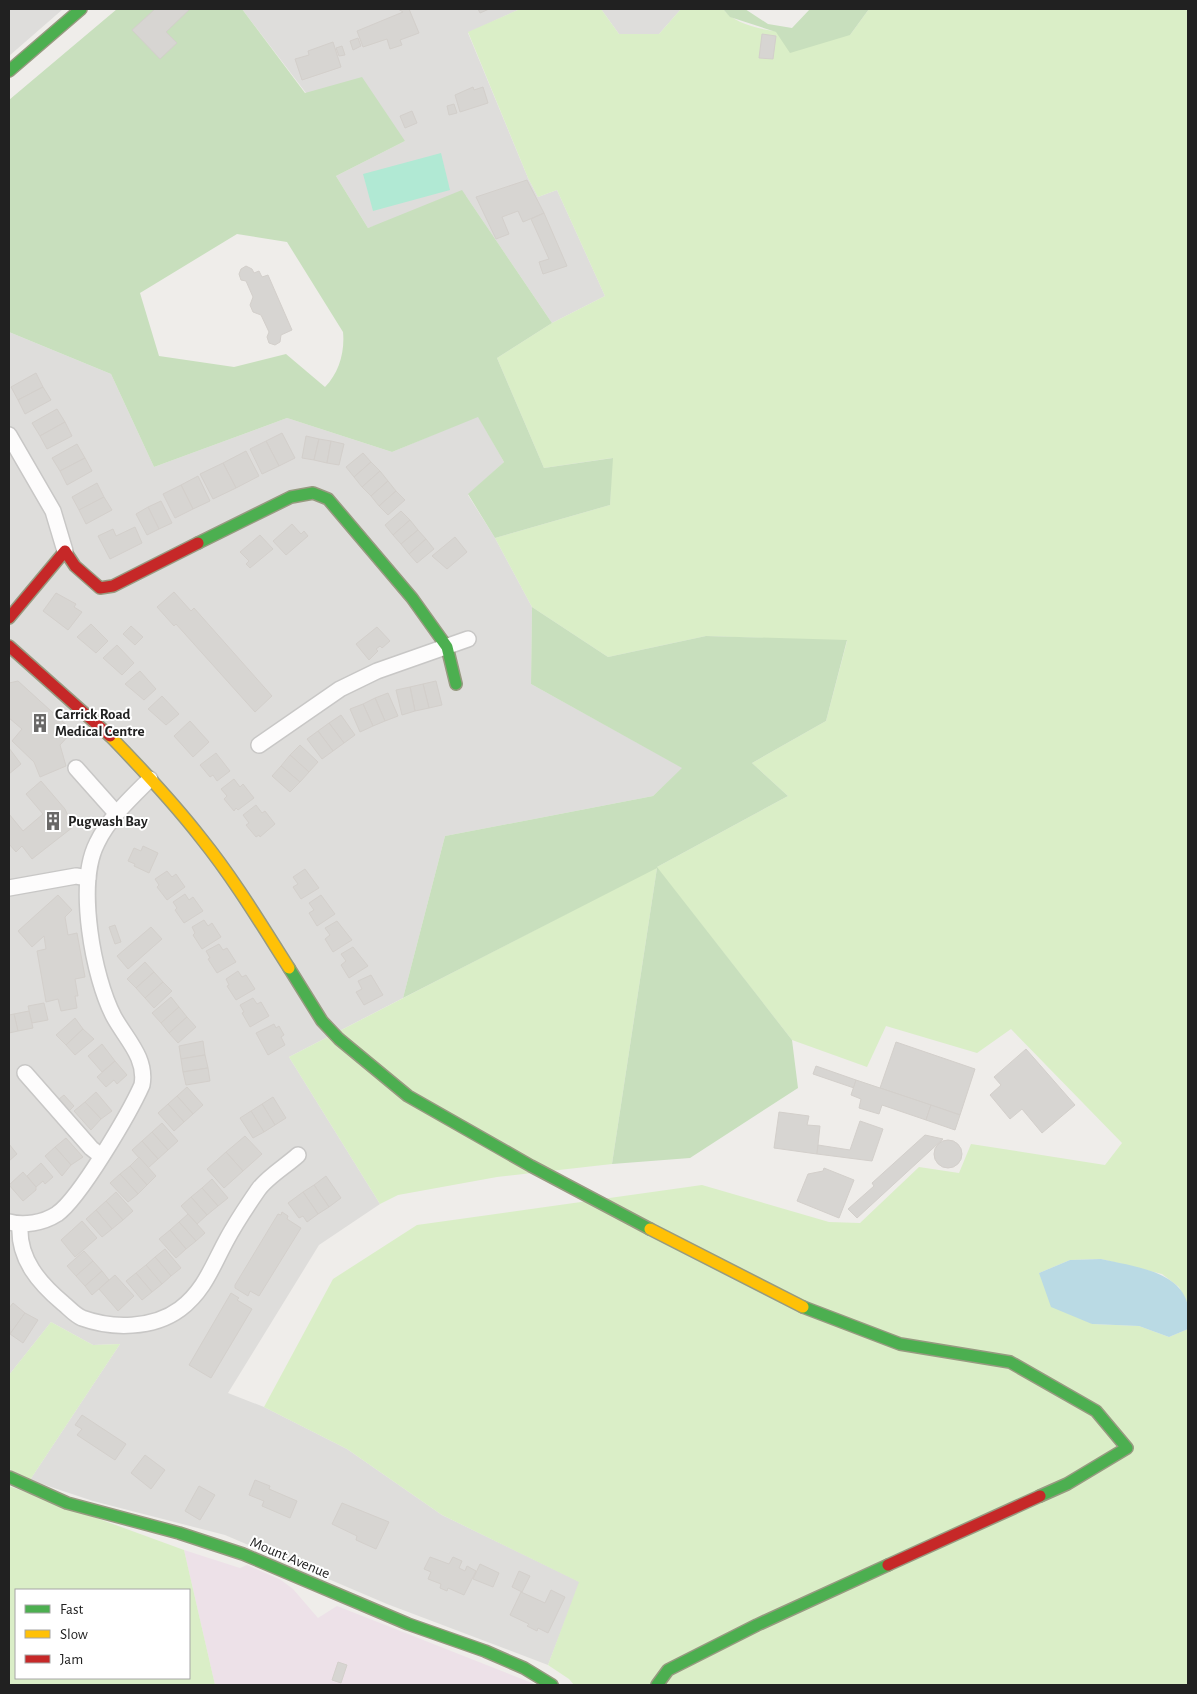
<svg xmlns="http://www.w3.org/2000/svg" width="1197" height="1694" viewBox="0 0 1197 1694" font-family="'Alegreya Sans',sans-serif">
<rect width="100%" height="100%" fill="#efedea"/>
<!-- residential -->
<g fill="#dedddb">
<polygon points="9,9 63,9 9,56"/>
<polygon points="242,9 520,9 468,33 528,178 538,197 557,190 605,296 552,323 466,196 368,228 336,176 405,141 306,93"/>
<polygon points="601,9 681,9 659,34 619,34"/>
<polygon points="9,332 111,374 154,467 287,418 392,452 478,416 504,462 468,495 495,538 532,607 531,684 683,768 653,796 445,836 403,998 289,1057 380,1204 319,1245 228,1393 264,1407 347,1449 442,1515 580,1582 548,1665 387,1604 225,1535 93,1501 30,1480 120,1344 93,1345 51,1322 9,1375"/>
</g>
<!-- industrial -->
<polygon fill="#ede1e8" points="184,1550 240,1568 247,1565 281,1580 293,1589 318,1618 337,1606 537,1685 215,1685"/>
<!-- grass -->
<g fill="#daeec7" fill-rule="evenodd">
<path d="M520 9H601L619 34H659L681 9H723C744 37 817 34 850 35L869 9H1188V1305L1179 1287 1162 1274 1101 1259 1070 1260 1039 1273 1092 1324 1139 1326 1169 1337 1188 1329V1685H574L569 1679 548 1665 579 1582 442 1515 347 1449 264 1407 333 1279 417 1225 702 1185 829 1222 860 1223 919 1167 959 1173 971 1144 1105 1165 1122 1143 1011 1029 977 1053 886 1026 867 1067 792 1040 657 868 612 1164 497 1177 398 1195 380 1204 289 1057 657 867 788 796 752 763 826 721 847 641 706 636 608 657 532 607 495 538 610 505 612 458 544 468 497 358 552 323 605 296 557 190 538 197 528 178 468 32Z"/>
<polygon points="51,1322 93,1345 120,1344 30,1480 9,1469 9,1375"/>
<path d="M9 1486 184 1550 215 1685H9ZM16 1590H189V1678H16Z"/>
</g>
<!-- forest -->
<g fill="#c8dfbd" fill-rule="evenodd">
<path d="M117 9H242L305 93 362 77 405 141 336 176 368 228 462 190 552 323 497 358 544 468 613 458 610 505 495 538 468 494 504 462 478 417 392 452 287 418 154 467 111 374 9 332V100ZM237 234 287 242 343 332C345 352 339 373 325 387L286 354 234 367 159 356 140 293Z"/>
<polygon points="723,9 745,9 768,24 792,28 810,9 869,9 850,35 790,53 776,32 730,17"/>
<polygon points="532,607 608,657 706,636 847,640 826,721 752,763 788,796 657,867 792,1040 798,1088 690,1158 612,1164 657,868 403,998 445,836 653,796 682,768 531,684"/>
</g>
<!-- pitch -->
<polygon fill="#b1e9d4" points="441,153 450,190 373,211 363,174"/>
<!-- water -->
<path fill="#badae4" d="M1101 1259C1130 1266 1181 1270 1188 1306 1190 1313 1188 1322 1188 1329L1169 1337 1139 1326 1092 1324 1051 1307 1039 1273 1070 1260Z"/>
<!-- building -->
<g fill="#d7d5d2" stroke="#d3cfcb">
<polygon points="155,9 190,9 166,32 177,43 160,59 132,30"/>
<polygon points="398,9 409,9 419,33 400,40 402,45 390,49 387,39 363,47 357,31 403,12"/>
<polygon points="478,9 489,9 480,13"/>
<polygon points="762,34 776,36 773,59 759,58"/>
<polygon points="358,38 361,46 353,50 350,41"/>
<polygon points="333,42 341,67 302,80 295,59 309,55 308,51"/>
<polygon points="342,46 345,55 339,56 336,48"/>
<polygon points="473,87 474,90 483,87 488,103 460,112 455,95"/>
<polygon points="454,104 457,113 449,115 447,106"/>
<polygon points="412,111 417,123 405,128 400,116"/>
<polygon points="527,180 544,213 523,222 518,211 502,217 509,234 496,239 476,197"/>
<polygon points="544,213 567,266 543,274 539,262 549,259 531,219"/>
<polygon points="246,266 252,269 254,273 259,271 262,277 268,275 292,330 281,335 280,342 275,345 269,343 267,337 269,332 261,315 253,312 250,305 253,297 246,281 241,280 239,274 241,269"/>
<polygon points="36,373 43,387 18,400 11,387"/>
<polygon points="43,387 51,400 25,414 18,400"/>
<polygon points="57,409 65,422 40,436 32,423"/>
<polygon points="65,422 72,436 47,449 40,436"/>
<polygon points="282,433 295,458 279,466 266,441"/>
<polygon points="306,436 319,439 314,460 302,458"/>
<polygon points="319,439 331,441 327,463 314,460"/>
<polygon points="266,441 279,466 262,474 250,449"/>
<polygon points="331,441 344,444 339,465 327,463"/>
<polygon points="77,444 85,458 60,471 52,458"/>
<polygon points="246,451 259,476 236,488 223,463"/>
<polygon points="363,453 371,462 354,477 346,467"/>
<polygon points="85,458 92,471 67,485 60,471"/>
<polygon points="371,462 380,471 362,487 354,477"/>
<polygon points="223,463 236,488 213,499 200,474"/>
<polygon points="380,471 388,481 371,496 362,487"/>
<polygon points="198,476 210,501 193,509 181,485"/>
<polygon points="388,481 396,491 379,506 371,496"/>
<polygon points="97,483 104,497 79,510 72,497"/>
<polygon points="181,485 193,509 175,518 163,494"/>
<polygon points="396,491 405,500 388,515 379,506"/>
<polygon points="104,497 112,510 86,524 79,510"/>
<polygon points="161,501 172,523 159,529 148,507"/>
<polygon points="148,507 159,529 147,535 136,514"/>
<polygon points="401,511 410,520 393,535 385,525"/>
<polygon points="410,520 418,530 401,544 393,535"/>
<polygon points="292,524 301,534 304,531 308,536 286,555 273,541"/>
<polygon points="135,527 142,543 110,559 98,536 113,529 116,536"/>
<polygon points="418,530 426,539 409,554 401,544"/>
<polygon points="260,535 273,549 250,568 246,564 249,561 240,552"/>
<polygon points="455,537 467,552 447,569 432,556"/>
<polygon points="426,539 434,549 417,563 409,554"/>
<polygon points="174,592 191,611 194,608 272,696 255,712 176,624 174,626 157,607"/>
<polygon points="56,593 76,604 74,607 82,612 68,630 43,611"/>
<polygon points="91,624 108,641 96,653 77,637"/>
<polygon points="131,626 143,637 135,645 123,634"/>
<polygon points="377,627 390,641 382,648 380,646 376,649 378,651 369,660 356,644"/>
<polygon points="117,645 134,663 122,675 103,658"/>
<polygon points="140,671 156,689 144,700 125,684"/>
<polygon points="18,681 73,731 60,745 66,766 40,777 34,762 12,741 22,729 9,718 9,683"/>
<polygon points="436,681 442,705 429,708 423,684"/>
<polygon points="423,684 429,708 415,711 410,687"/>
<polygon points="410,687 415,711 402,715 396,690"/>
<polygon points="388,693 398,716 385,721 375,698"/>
<polygon points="162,696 179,714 166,725 148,709"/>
<polygon points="375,698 385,721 373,726 363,704"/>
<polygon points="363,704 373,726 360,732 350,709"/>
<polygon points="341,715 355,735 344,743 329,723"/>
<polygon points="190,721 209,742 193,757 174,736"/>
<polygon points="329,723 344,743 333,751 318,731"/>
<polygon points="318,731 333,751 322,759 307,739"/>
<polygon points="300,745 318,762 309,772 290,755"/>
<polygon points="9,748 21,764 9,774"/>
<polygon points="216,753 230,771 217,781 213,775 210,777 200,765"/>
<polygon points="290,755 309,772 300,782 281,766"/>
<polygon points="281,766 300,782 290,792 272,776"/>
<polygon points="234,779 240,787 243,784 254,798 238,810 236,808 234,811 224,799 227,796 221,789"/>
<polygon points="41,781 65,809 73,827 32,859 22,846 16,852 9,844 9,814 23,831 43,814 26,794"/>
<polygon points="256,805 262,813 265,811 275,824 260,837 259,835 256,837 246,825 249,823 243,815"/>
<polygon points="143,846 158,853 149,873 134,866 135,864 128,861 134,848 141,851"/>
<polygon points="305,869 319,888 301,899 293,887 298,884 293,877"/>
<polygon points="167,871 172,877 176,874 185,887 167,900 157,887 159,885 155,879"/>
<polygon points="185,894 189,900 193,897 203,911 184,923 175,910 177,908 173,902"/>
<polygon points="58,895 72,910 65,917 68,935 77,933 85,977 75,979 78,996 75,996 77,1008 61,1011 58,999 46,1002 37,951 46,949 44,936 32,947 18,931"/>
<polygon points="321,895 335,914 317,926 309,913 314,910 309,903"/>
<polygon points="204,920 208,926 212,923 221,937 202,949 193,935 195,933 192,927"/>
<polygon points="337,921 352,940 333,952 325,939 330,935 325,928"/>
<polygon points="115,925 121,942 115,944 109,927"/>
<polygon points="151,927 162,939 128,969 117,956"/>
<polygon points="219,944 223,950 227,948 236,962 217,973 208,959 210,958 206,951"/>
<polygon points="353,947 368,966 349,978 341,965 346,961 341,954"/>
<polygon points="145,962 154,972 136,988 127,979"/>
<polygon points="238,971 242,977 246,975 255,989 236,1000 227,986 229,985 226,979"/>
<polygon points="154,972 163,982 145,998 136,988"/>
<polygon points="371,975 383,995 364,1005 356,992 362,989 358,981"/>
<polygon points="163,982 172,991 154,1008 145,998"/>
<polygon points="171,997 179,1007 161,1023 152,1013"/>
<polygon points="253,998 257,1004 261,1002 269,1016 250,1027 242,1013 244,1012 240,1005"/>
<polygon points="44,1003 48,1020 32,1023 28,1006"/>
<polygon points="179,1007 187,1017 169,1033 161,1023"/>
<polygon points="29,1011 33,1028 18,1031 14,1014"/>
<polygon points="14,1014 18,1031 9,1033 9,1015"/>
<polygon points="187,1017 196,1027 178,1043 169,1033"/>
<polygon points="75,1018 83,1029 66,1045 56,1035"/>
<polygon points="274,1024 276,1028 279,1026 284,1035 281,1037 285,1045 268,1055 256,1033"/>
<polygon points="83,1029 94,1039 75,1055 66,1045"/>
<polygon points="203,1041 205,1055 181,1059 179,1046"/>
<polygon points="896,1042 975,1069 960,1115 880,1088"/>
<polygon points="102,1044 115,1061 102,1072 88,1056"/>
<polygon points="1026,1049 1075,1105 1042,1133 1022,1109 1010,1119 990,1095 1001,1085 994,1077"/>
<polygon points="205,1055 208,1068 183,1072 181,1059"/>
<polygon points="115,1061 127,1075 117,1084 114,1080 106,1087 97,1077"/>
<polygon points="816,1066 856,1080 854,1088 813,1074"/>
<polygon points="208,1068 210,1081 186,1085 183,1072"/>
<polygon points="856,1080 931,1105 926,1120 882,1105 879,1114 859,1108 861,1099 851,1095"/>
<polygon points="187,1087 203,1105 193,1114 177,1096"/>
<polygon points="96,1092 112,1111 101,1119 85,1102"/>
<polygon points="64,1095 74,1106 69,1111 59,1099"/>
<polygon points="177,1096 193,1114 184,1122 168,1104"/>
<polygon points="273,1097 286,1118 275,1125 262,1104"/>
<polygon points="85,1102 101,1119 91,1130 74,1111"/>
<polygon points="168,1104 184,1122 174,1131 158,1113"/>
<polygon points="262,1104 275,1125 264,1132 251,1111"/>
<polygon points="931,1105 960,1115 955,1130 926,1120"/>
<polygon points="251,1111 264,1132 253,1138 240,1118"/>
<polygon points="779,1112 809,1116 807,1125 820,1126 817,1154 774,1148"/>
<polygon points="860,1121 883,1129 872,1161 817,1154 818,1145 850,1150"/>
<polygon points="162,1123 178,1141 168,1150 152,1132"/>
<polygon points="152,1132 168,1150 158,1159 142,1141"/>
<polygon points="925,1135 943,1139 857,1218 848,1209 874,1186 872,1183"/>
<polygon points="245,1136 262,1154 243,1171 226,1152"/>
<polygon points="66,1138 83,1157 71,1165 55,1147"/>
<circle cx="948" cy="1154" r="14"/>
<polygon points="142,1141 158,1159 148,1168 132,1150"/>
<polygon points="9,1144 17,1154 9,1161"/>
<polygon points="55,1147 71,1165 62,1176 45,1156"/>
<polygon points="226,1152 243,1171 224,1188 207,1169"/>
<polygon points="139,1157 156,1176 147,1185 130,1166"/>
<polygon points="41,1163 53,1177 45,1184 43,1181 36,1187 27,1176"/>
<polygon points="130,1166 147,1185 138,1194 120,1174"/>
<polygon points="824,1168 854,1180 839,1218 797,1201 808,1174 823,1171"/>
<polygon points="23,1172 36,1187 36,1190 23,1201 9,1185"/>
<polygon points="120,1174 138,1194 128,1202 110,1183"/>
<polygon points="326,1176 341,1198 329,1207 314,1185"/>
<polygon points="212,1179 228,1198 218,1206 202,1188"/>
<polygon points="314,1185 329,1207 318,1214 303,1192"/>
<polygon points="202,1188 218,1206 207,1215 191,1197"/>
<polygon points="116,1192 133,1211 123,1220 106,1201"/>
<polygon points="303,1192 318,1214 307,1222 303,1216 299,1218 288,1203"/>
<polygon points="191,1197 207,1215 197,1224 181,1206"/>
<polygon points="106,1201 123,1220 112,1229 96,1210"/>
<polygon points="96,1210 112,1229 102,1237 86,1219"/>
<polygon points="282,1212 288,1216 287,1219 301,1228 259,1296 250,1291 248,1296 235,1288 235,1285 278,1214 281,1215"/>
<polygon points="188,1214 205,1233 196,1241 179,1222"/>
<polygon points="82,1221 97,1238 75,1257 61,1240"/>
<polygon points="179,1222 196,1241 186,1249 170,1230"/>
<polygon points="170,1230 186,1249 176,1258 159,1239"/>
<polygon points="165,1249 181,1268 171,1276 155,1257"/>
<polygon points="84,1251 93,1261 76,1276 67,1266"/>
<polygon points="155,1257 171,1276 162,1284 146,1265"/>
<polygon points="93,1261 102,1271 85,1286 76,1276"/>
<polygon points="146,1265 162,1284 152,1292 136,1273"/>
<polygon points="102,1271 109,1280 92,1295 85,1286"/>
<polygon points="136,1273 152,1292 142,1300 126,1281"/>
<polygon points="115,1275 134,1296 118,1311 99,1289"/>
<polygon points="231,1293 239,1298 237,1300 252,1309 211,1378 189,1365"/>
<polygon points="13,1303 25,1313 10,1334 9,1308"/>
<polygon points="25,1313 38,1320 23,1343 10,1334"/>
<polygon points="82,1415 126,1444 115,1460 77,1435 82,1429 75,1425"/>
<polygon points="145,1455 165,1470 151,1489 131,1473"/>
<polygon points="255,1480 270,1486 269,1489 297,1501 290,1518 262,1506 264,1501 249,1495"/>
<polygon points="199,1486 215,1495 200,1520 185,1511"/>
<polygon points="342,1503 389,1522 376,1549 356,1540 357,1536 332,1524"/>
<polygon points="430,1557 449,1564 453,1557 462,1561 459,1568 465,1571 467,1566 476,1571 464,1595 448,1588 447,1591 440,1588 441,1584 428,1579 431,1572 424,1569"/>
<polygon points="480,1564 499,1573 493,1587 473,1579"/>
<polygon points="519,1571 530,1576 522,1592 512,1587"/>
<polygon points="551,1590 565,1597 548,1633 538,1628 537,1631 527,1626 529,1624 510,1615 521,1592 545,1603"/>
<polygon points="338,1662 347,1665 341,1683 332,1680"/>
</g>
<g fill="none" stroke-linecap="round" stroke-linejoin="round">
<!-- street casing -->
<g stroke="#c8c7c6" stroke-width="18">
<g id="street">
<polyline points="9,435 53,511 65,551"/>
<polyline points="259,745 340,689 377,671 468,639"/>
<polyline points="76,768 116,813"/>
<polyline points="9,888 76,876 88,878"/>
<polyline points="25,1073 91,1148 101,1156"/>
<path d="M9 1222C24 1226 43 1223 57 1214 80 1198 130 1112 142 1085 147 1058 126 1039 114 1017 93 977 76 884 97 843 109 818 131 798 150 779"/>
<path d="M20 1225C18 1259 39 1283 64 1304 69 1308 75 1315 82 1318 112 1329 153 1329 180 1309 204 1291 212 1267 226 1241 235 1224 247 1206 258 1190 267 1177 286 1166 298 1155"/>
</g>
</g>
<!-- fast casing -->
<g stroke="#979a80" stroke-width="14">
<g id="fast">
<polyline points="9,71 81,9"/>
<polyline points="198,543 291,497 313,493 328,499 412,598 447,647 456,684"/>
<polyline points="289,968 322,1021 339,1039 408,1096 531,1166 650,1229"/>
<polyline points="803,1307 900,1344 1010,1362 1096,1411 1127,1448 1067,1484 1040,1496"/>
<polyline points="9,1477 67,1503 179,1533 243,1554 408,1624 485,1651 524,1668 552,1685"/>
<polyline points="657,1685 668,1670 757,1625 888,1565"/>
</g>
</g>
<!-- slow casing -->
<g stroke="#979a80" stroke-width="14">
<g id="slow">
<path d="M110 736C142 769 173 802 201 838 234 879 261 924 289 968"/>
<polyline points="650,1229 803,1307"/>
</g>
</g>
<!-- jam casing -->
<g stroke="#979a80" stroke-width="14">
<g id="jam">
<polyline points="9,618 65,551 75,566 100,588 113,586 198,543"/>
<polyline points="9,646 110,736"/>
<polyline points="888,1565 1040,1496"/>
</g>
</g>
<!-- street -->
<use href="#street" stroke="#fdfcfc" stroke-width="15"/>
<!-- fast -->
<use href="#fast" stroke="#4caf50" stroke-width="11"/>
<!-- slow -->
<use href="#slow" stroke="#ffc107" stroke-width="11"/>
<!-- jam -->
<use href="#jam" stroke="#c62828" stroke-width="11"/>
</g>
<!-- icons -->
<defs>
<g id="building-bare" transform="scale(1.5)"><path d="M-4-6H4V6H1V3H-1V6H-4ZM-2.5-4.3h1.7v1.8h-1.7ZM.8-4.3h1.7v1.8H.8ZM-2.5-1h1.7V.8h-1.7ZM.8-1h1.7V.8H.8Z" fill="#696867" stroke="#fff" stroke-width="2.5" paint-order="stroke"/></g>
</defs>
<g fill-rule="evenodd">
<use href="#building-bare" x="40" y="723"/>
<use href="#building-bare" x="53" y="821"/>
</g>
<g text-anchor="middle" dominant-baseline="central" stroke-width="4" stroke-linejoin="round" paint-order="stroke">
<!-- poi labels -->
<g font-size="15" font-weight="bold" fill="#212121" stroke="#fff" text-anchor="start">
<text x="55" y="714">Carrick Road<tspan x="55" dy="17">Medical Centre</tspan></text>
<text x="68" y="821">Pugwash Bay</text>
</g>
<!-- street labels -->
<g font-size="15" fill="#212121" stroke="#fff">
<text transform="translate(290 1558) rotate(23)">Mount Avenue</text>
</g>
</g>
<!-- border -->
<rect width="1197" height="1694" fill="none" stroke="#212121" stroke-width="20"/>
<!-- legend -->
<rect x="15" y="1589" width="175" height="90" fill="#ffffff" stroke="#a6a6a6"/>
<rect x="25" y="1605" width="25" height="8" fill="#4caf50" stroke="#a6a6a6"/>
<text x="60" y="1614" font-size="15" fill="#212121">Fast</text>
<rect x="25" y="1630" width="25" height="8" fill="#ffc107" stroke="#a6a6a6"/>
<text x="60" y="1639" font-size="15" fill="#212121">Slow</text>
<rect x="25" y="1655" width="25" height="8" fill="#c62828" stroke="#a6a6a6"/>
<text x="60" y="1664" font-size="15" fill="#212121">Jam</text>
</svg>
